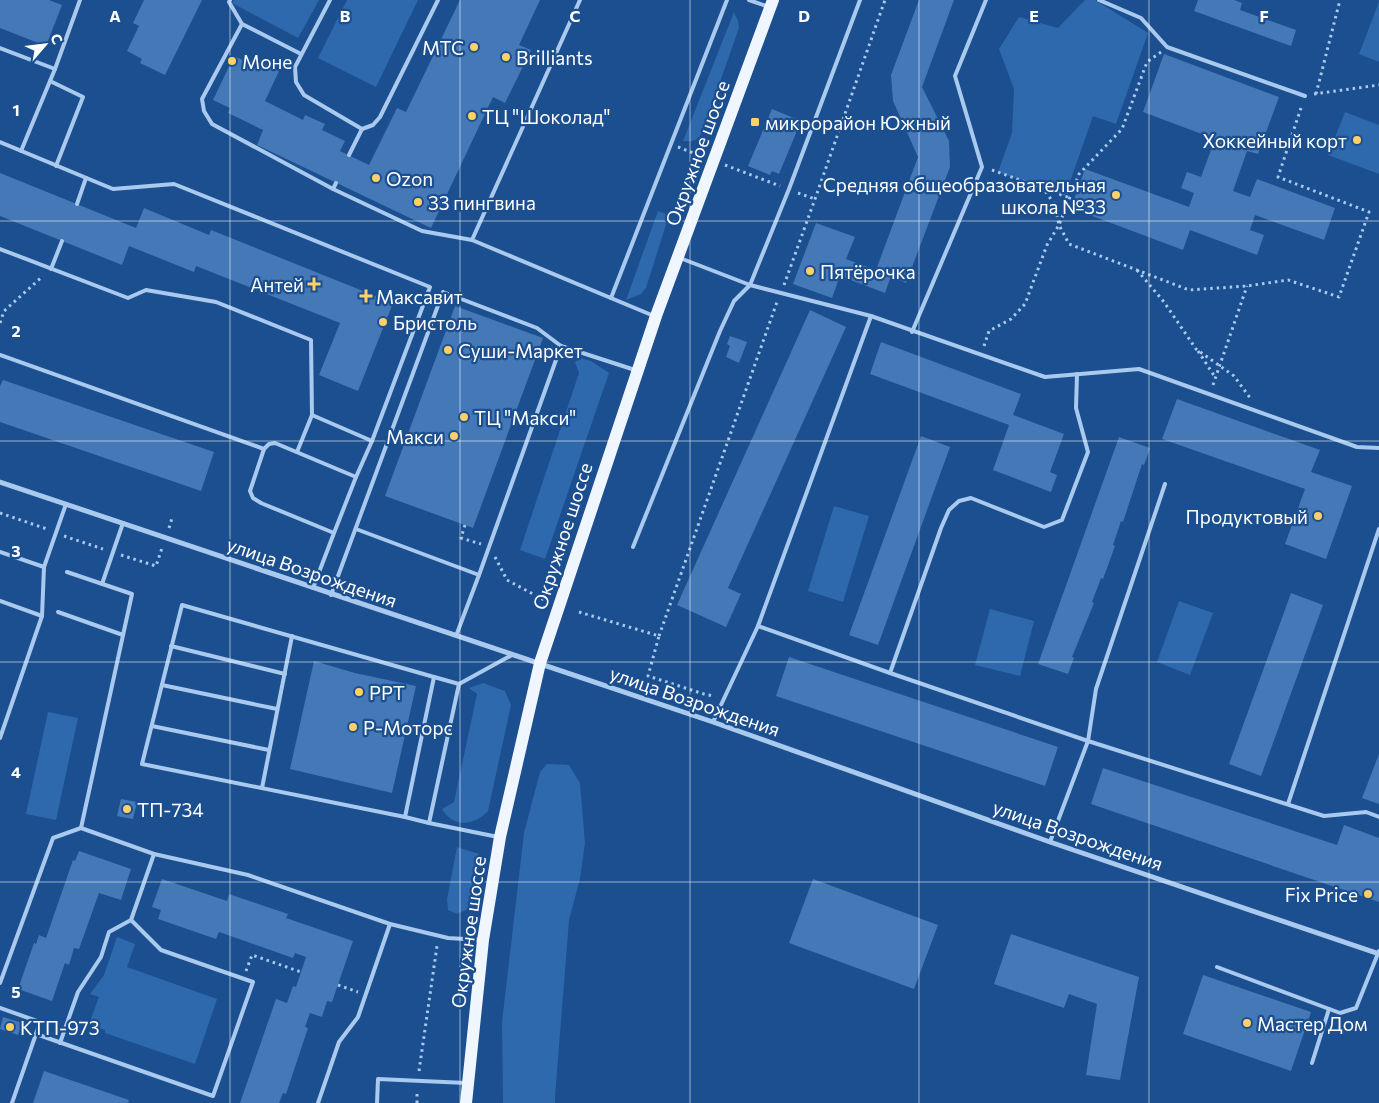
<svg xmlns="http://www.w3.org/2000/svg" width="1379" height="1103" viewBox="0 0 1379 1103" font-family="Commissioner,sans-serif">
<rect width="100%" height="100%" fill="#1b4f8f"/>
<!-- green -->
<g fill="#2e69ad">
<polygon points="234,0 319,0 298,38 232,3"/>
<polygon points="347,0 418,0 376,87 318,58"/>
<polygon points="1085,0 1095,0 1148,33 1116,124 1093,116 1065,196 998,172 1012,133 1014,89 999,49 1019,17 1058,28"/>
<polygon points="1379,2 1379,62 1359,54"/>
<path d="M734 12 738 21 739 28 702 133C697 141 692 142 683 141Z"/>
<polygon points="1345,112 1379,125 1379,174 1328,155"/>
<polygon points="658,211 669,215 646,288 641,294 626,300"/>
<polygon points="581,358 591,361 609,373 545,559 520,550 579,373 575,362"/>
<polygon points="834,506 869,516 843,602 808,591"/>
<polygon points="1179,601 1213,613 1190,675 1157,662"/>
<polygon points="990,609 1034,621 1020,676 975,665"/>
<path d="M483 683 505 691 511 705 488 811C474 826 453 828 442 809L454 802 477 694 469 688Z"/>
<polygon points="48,712 78,718 56,820 26,814"/>
<polygon points="547,764 569,765 580,783 585,843 580,879 569,920 555,1097 555,1103 503,1103 502,1022 524,833 540,772"/>
<polygon points="457,847 479,854 470,908 457,914 448,910 447,899"/>
<polygon points="117,937 135,944 127,967 217,999 195,1064 105,1033 105,1030 89,1024 99,997 90,994 104,975"/>
</g>
<!-- building -->
<g fill="#4478b7">
<polygon points="0,0 49,0 62,5 46,46 0,28"/>
<polygon points="144,0 202,0 165,75 140,63 142,59 127,51 139,26 133,23"/>
<polygon points="460,0 540,0 519,45 531,50 505,103 493,97 431,228 257,145 263,130 228,113 230,108 213,100 234,56 251,64 254,59 279,71 265,101 303,120 305,115 325,124 322,130 345,141 340,151 369,165 397,108 406,112"/>
<polygon points="919,0 954,0 922,87 949,141 950,167 906,283 891,276 885,293 840,276 832,298 793,284 816,223 855,237 846,259 876,270 918,157 893,101 891,75"/>
<polygon points="1198,0 1234,0 1242,3 1240,10 1296,30 1291,46 1194,11"/>
<polygon points="1164,54 1279,97 1258,154 1247,151 1233,191 1250,197 1257,179 1335,208 1324,240 1255,215 1250,230 1264,235 1257,255 1190,230 1183,250 1071,208 1085,169 1189,207 1194,193 1181,188 1187,172 1201,177 1215,139 1143,112"/>
<polygon points="772,109 801,121 779,174 772,171 770,175 748,166"/>
<polygon points="0,173 136,228 144,208 209,235 211,230 393,303 358,391 319,375 340,323 196,266 194,272 129,246 122,265 0,216"/>
<polygon points="455,306 543,338 473,528 385,496"/>
<polygon points="810,310 846,327 728,588 741,594 726,627 677,605"/>
<polygon points="730,336 747,342 739,363 726,357 730,346 727,344"/>
<polygon points="881,342 1021,394 1013,415 1064,434 1050,472 1057,475 1051,492 993,470 1009,425 870,374"/>
<polygon points="3,380 214,452 201,491 0,422 0,386"/>
<polygon points="1177,399 1320,450 1311,472 1352,486 1326,559 1285,544 1305,489 1162,439"/>
<polygon points="921,436 950,447 878,645 849,635"/>
<polygon points="1119,437 1150,448 1144,465 1142,464 1123,522 1121,521 1113,545 1115,546 1103,579 1101,578 1092,602 1094,603 1072,657 1074,658 1068,674 1038,664"/>
<polygon points="1291,593 1323,605 1261,776 1229,764"/>
<polygon points="789,657 1058,747 1045,786 776,696"/>
<polygon points="314,661 355,673 416,686 392,793 290,769"/>
<polygon points="1379,754 1379,804 1362,798"/>
<polygon points="1103,768 1337,845 1344,825 1379,838 1379,902 1091,804"/>
<polygon points="121,799 137,802 133,819 117,816"/>
<polygon points="79,851 131,869 121,900 99,893 79,949 74,948 69,965 65,963 52,1001 18,989 34,943 36,944 39,935 46,938 73,860 75,861"/>
<polygon points="162,879 227,901 229,894 288,914 286,918 353,941 332,1002 327,1001 322,1017 310,1013 305,1027 308,1028 286,1094 283,1093 279,1103 240,1103 276,999 287,1003 293,986 296,987 306,957 295,953 293,958 219,932 216,939 158,919 161,910 152,907"/>
<polygon points="813,879 938,925 914,989 789,943"/>
<polygon points="1011,934 1139,977 1120,1080 1086,1075 1097,1004 1069,994 1064,1008 994,984"/>
<polygon points="1203,975 1311,1012 1291,1071 1183,1034"/>
<polygon points="3,1017 22,1023 18,1035 0,1029"/>
<polygon points="44,1071 129,1100 128,1103 33,1103"/>
</g>
<g fill="none" stroke-linecap="round" stroke-linejoin="round">
<!-- path -->
<g stroke="#a9c9ee" stroke-width="3" stroke-dasharray="2.5 4" stroke-linecap="butt">
<polyline points="1161,52 1147,62 1122,129 1079,174 1059,225 1069,244 1189,290 1247,286 1288,280 1339,297 1369,212 1278,177 1302,105"/>
<polyline points="1314,94 1379,85"/>
<polyline points="1316,94 1340,0"/>
<polyline points="678,147 701,156"/>
<polyline points="725,165 780,186"/>
<polyline points="992,170 1070,198"/>
<polyline points="798,193 815,199"/>
<polyline points="1137,270 1164,302 1196,349 1234,376 1251,399"/>
<polyline points="784,285 815,199 885,0"/>
<polyline points="0,323 4,311 43,276"/>
<polyline points="984,346 989,331 1011,319 1025,304 1047,245 1059,225 1055,205 1043,188"/>
<polyline points="1198,351 1215,377"/>
<polyline points="1213,385 1247,286"/>
<polyline points="0,513 47,529"/>
<polyline points="465,525 461,538 481,544"/>
<polyline points="169,528 172,518"/>
<polyline points="64,536 103,549"/>
<polyline points="121,555 156,566 162,548"/>
<polyline points="495,557 507,580 546,601"/>
<polyline points="579,612 659,636 648,676 704,694 714,696"/>
<polyline points="659,636 777,302"/>
<polyline points="246,971 252,955 301,972"/>
<polyline points="338,985 358,992"/>
<polyline points="419,1071 437,946"/>
<polyline points="417,1103 417,1090"/>
</g>
<!-- service -->
<g stroke="#a9c9ee" stroke-width="4">
<polyline points="230,0 229,2 242,24 301,54"/>
<polyline points="330,0 295,67 296,82 304,95 362,129 373,125 380,117 438,0"/>
<polyline points="580,0 472,240 654,316"/>
<polyline points="749,0 769,7"/>
<polyline points="1099,0 1141,18 1167,47 1305,96"/>
<polyline points="242,24 202,99 204,111 212,124 333,189"/>
<polyline points="0,48 55,69 80,0"/>
<polyline points="50,81 83,97 56,166"/>
<polyline points="0,142 113,189 174,184 430,287 372,441 356,477"/>
<polyline points="21,151 55,69"/>
<polyline points="349,155 362,129"/>
<polyline points="336,183 333,189 422,231 472,240"/>
<polyline points="77,204 86,178"/>
<polyline points="0,249 128,298 146,290 216,302 311,340 312,415 372,441"/>
<polyline points="680,258 750,285 871,316 1045,377 1139,369 1357,447 1379,448"/>
<polyline points="51,269 62,241"/>
<polyline points="611,298 727,0"/>
<polyline points="912,332 982,167 955,76 986,0"/>
<polyline points="0,355 264,449"/>
<polyline points="297,452 312,415"/>
<polyline points="356,529 479,575 561,346 635,370"/>
<polyline points="633,547 720,331 734,301 750,285 789,189 860,0"/>
<polyline points="0,552 44,567"/>
<polyline points="67,572 132,594 81,828"/>
<polyline points="102,584 123,523"/>
<polyline points="313,588 334,533 261,503 253,498 250,491 264,449 269,444 275,443 356,477 334,533"/>
<polyline points="331,595 443,292 537,328 561,346"/>
<polyline points="0,601 42,616"/>
<polyline points="58,612 123,635"/>
<polyline points="758,626 890,673 1088,741 1324,816 1366,812 1379,817"/>
<polyline points="456,636 479,575"/>
<polyline points="171,646 285,674"/>
<polyline points="890,673 941,528 949,510 959,501 971,498 1044,527 1062,520 1088,452 1076,408 1077,374"/>
<polyline points="162,685 277,709"/>
<polyline points="713,722 758,626 871,316"/>
<polyline points="152,726 269,750"/>
<polyline points="0,738 42,616 44,567 66,504"/>
<polyline points="262,788 292,636"/>
<polyline points="1288,804 1379,529"/>
<polyline points="405,817 142,764 182,605 434,677"/>
<polyline points="429,823 405,817 434,677 459,684"/>
<polyline points="498,837 429,823 459,684 512,655"/>
<polyline points="1050,842 1088,741 1096,689 1165,484"/>
<polyline points="1217,967 1340,1013 1356,1008 1379,951"/>
<polyline points="0,983 53,838 81,828 154,854 248,875 390,924 448,938 481,940"/>
<polyline points="0,1008 40,1022 36,1034"/>
<polyline points="60,1043 78,992 101,957 109,932 131,920 154,854"/>
<polyline points="1312,1063 1329,1009"/>
<polyline points="12,1103 36,1034 213,1096 253,982 161,950 131,920"/>
<polyline points="318,1103 339,1042 358,1017 390,924"/>
<polyline points="377,1103 378,1079 466,1083"/>
</g>
<!-- minor -->
<polyline stroke="#a9c9ee" stroke-width="5" points="0,482 713,722 1050,842 1379,954"/>
<!-- primary -->
<polyline stroke="#f0f6ff" stroke-width="12" points="466,1103 483,940 500,837 540,663 656,316 773,0"/>
</g>
<!-- grid -->
<path fill="none" stroke="#fff" stroke-width="1" stroke-opacity="0.55" d="M230 0V1103M460 0V1103M690 0V1103M919 0V1103M1149 0V1103M0 221H1379M0 441H1379M0 662H1379M0 882H1379"/>
<!-- markers -->
<g fill="#ffd166" stroke="#1b4f8f" stroke-width="2">
<circle cx="474" cy="47" r="5"/>
<circle cx="506" cy="57" r="5"/>
<circle cx="232" cy="61" r="5"/>
<circle cx="472" cy="116" r="5"/>
<rect x="750" y="117" width="10" height="10" rx="2.5"/>
<circle cx="1357" cy="140" r="5"/>
<circle cx="376" cy="178" r="5"/>
<circle cx="1116" cy="195" r="5"/>
<circle cx="418" cy="202" r="5"/>
<circle cx="810" cy="271" r="5"/>
<path d="M311.5 276.5h5v5h5v5h-5v5h-5v-5h-5v-5h5z"/>
<path d="M363.5 288.5h5v5h5v5h-5v5h-5v-5h-5v-5h5z"/>
<circle cx="383" cy="322" r="5"/>
<circle cx="448" cy="350" r="5"/>
<circle cx="464" cy="417" r="5"/>
<circle cx="454" cy="436" r="5"/>
<circle cx="1318" cy="516" r="5"/>
<circle cx="359" cy="692" r="5"/>
<circle cx="353" cy="727" r="5"/>
<circle cx="127" cy="809" r="5"/>
<circle cx="1368" cy="894" r="5"/>
<circle cx="1247" cy="1023" r="5"/>
<circle cx="10" cy="1027" r="5"/>
</g>
<g text-anchor="middle" dominant-baseline="central" stroke-width="4.5" stroke-linejoin="round" paint-order="stroke">
<!-- poi labels -->
<g font-size="19" fill="#fff" stroke="#1b4f8f" text-anchor="start">
<text x="464" y="47" text-anchor="end">МТС</text>
<text x="516" y="57">Brilliants</text>
<text x="242" y="61">Моне</text>
<text x="482" y="116">ТЦ "Шоколад"</text>
<text x="765" y="122">микрорайон Южный</text>
<text x="1347" y="140" text-anchor="end">Хоккейный корт</text>
<text x="386" y="178">Ozon</text>
<text x="1106" y="184" text-anchor="end">Средняя общеобразовательная<tspan x="1106" dy="22">школа №33</tspan></text>
<text x="428" y="202">33 пингвина</text>
<text x="820" y="271">Пятёрочка</text>
<text x="304" y="284" text-anchor="end">Антей</text>
<text x="376" y="296">Максавит</text>
<text x="393" y="322">Бристоль</text>
<text x="458" y="350">Суши-Маркет</text>
<text x="474" y="417">ТЦ "Макси"</text>
<text x="444" y="436" text-anchor="end">Макси</text>
<text x="1308" y="516" text-anchor="end">Продуктовый</text>
<text x="369" y="692">РРТ</text>
<text x="363" y="727">Р-Моторс</text>
<text x="137" y="809">ТП-734</text>
<text x="1358" y="894" text-anchor="end">Fix Price</text>
<text x="1257" y="1023">Мастер Дом</text>
<text x="20" y="1027">КТП-973</text>
</g>
<!-- street labels -->
<g font-size="19" fill="#fff" stroke="#1b4f8f">
<text transform="translate(697 153) rotate(-70)">Окружное шоссе</text>
<text transform="translate(562 536) rotate(-72)">Окружное шоссе</text>
<text transform="translate(312 572) rotate(19)">улица Возрождения</text>
<text transform="translate(695 701) rotate(19)">улица Возрождения</text>
<text transform="translate(1078 835) rotate(19)">улица Возрождения</text>
<text transform="translate(468 932) rotate(-82)">Окружное шоссе</text>
</g>
</g>
<g font-size="16" text-anchor="middle" font-weight="bold" fill="#fff" stroke="#1b4f8f" stroke-width="4.5" stroke-linejoin="round" paint-order="stroke">
<text x="115" y="22">A</text>
<text x="345" y="22">B</text>
<text x="575" y="22">C</text>
<text x="804" y="22">D</text>
<text x="1034" y="22">E</text>
<text x="1264" y="22">F</text>
<text x="16" y="116">1</text>
<text x="16" y="337">2</text>
<text x="16" y="557">3</text>
<text x="16" y="778">4</text>
<text x="16" y="998">5</text>
</g>
<!-- north arrow -->
<g transform="translate(45 45) rotate(62)" stroke="#1b4f8f" stroke-width="4" paint-order="stroke">
<path d="M0-4L9 19L0 12L-9 19Z" fill="#ffffff"/>
<text y="-8" font-size="14" font-weight="bold" text-anchor="middle" fill="#ffffff">С</text>
</g>
</svg>
